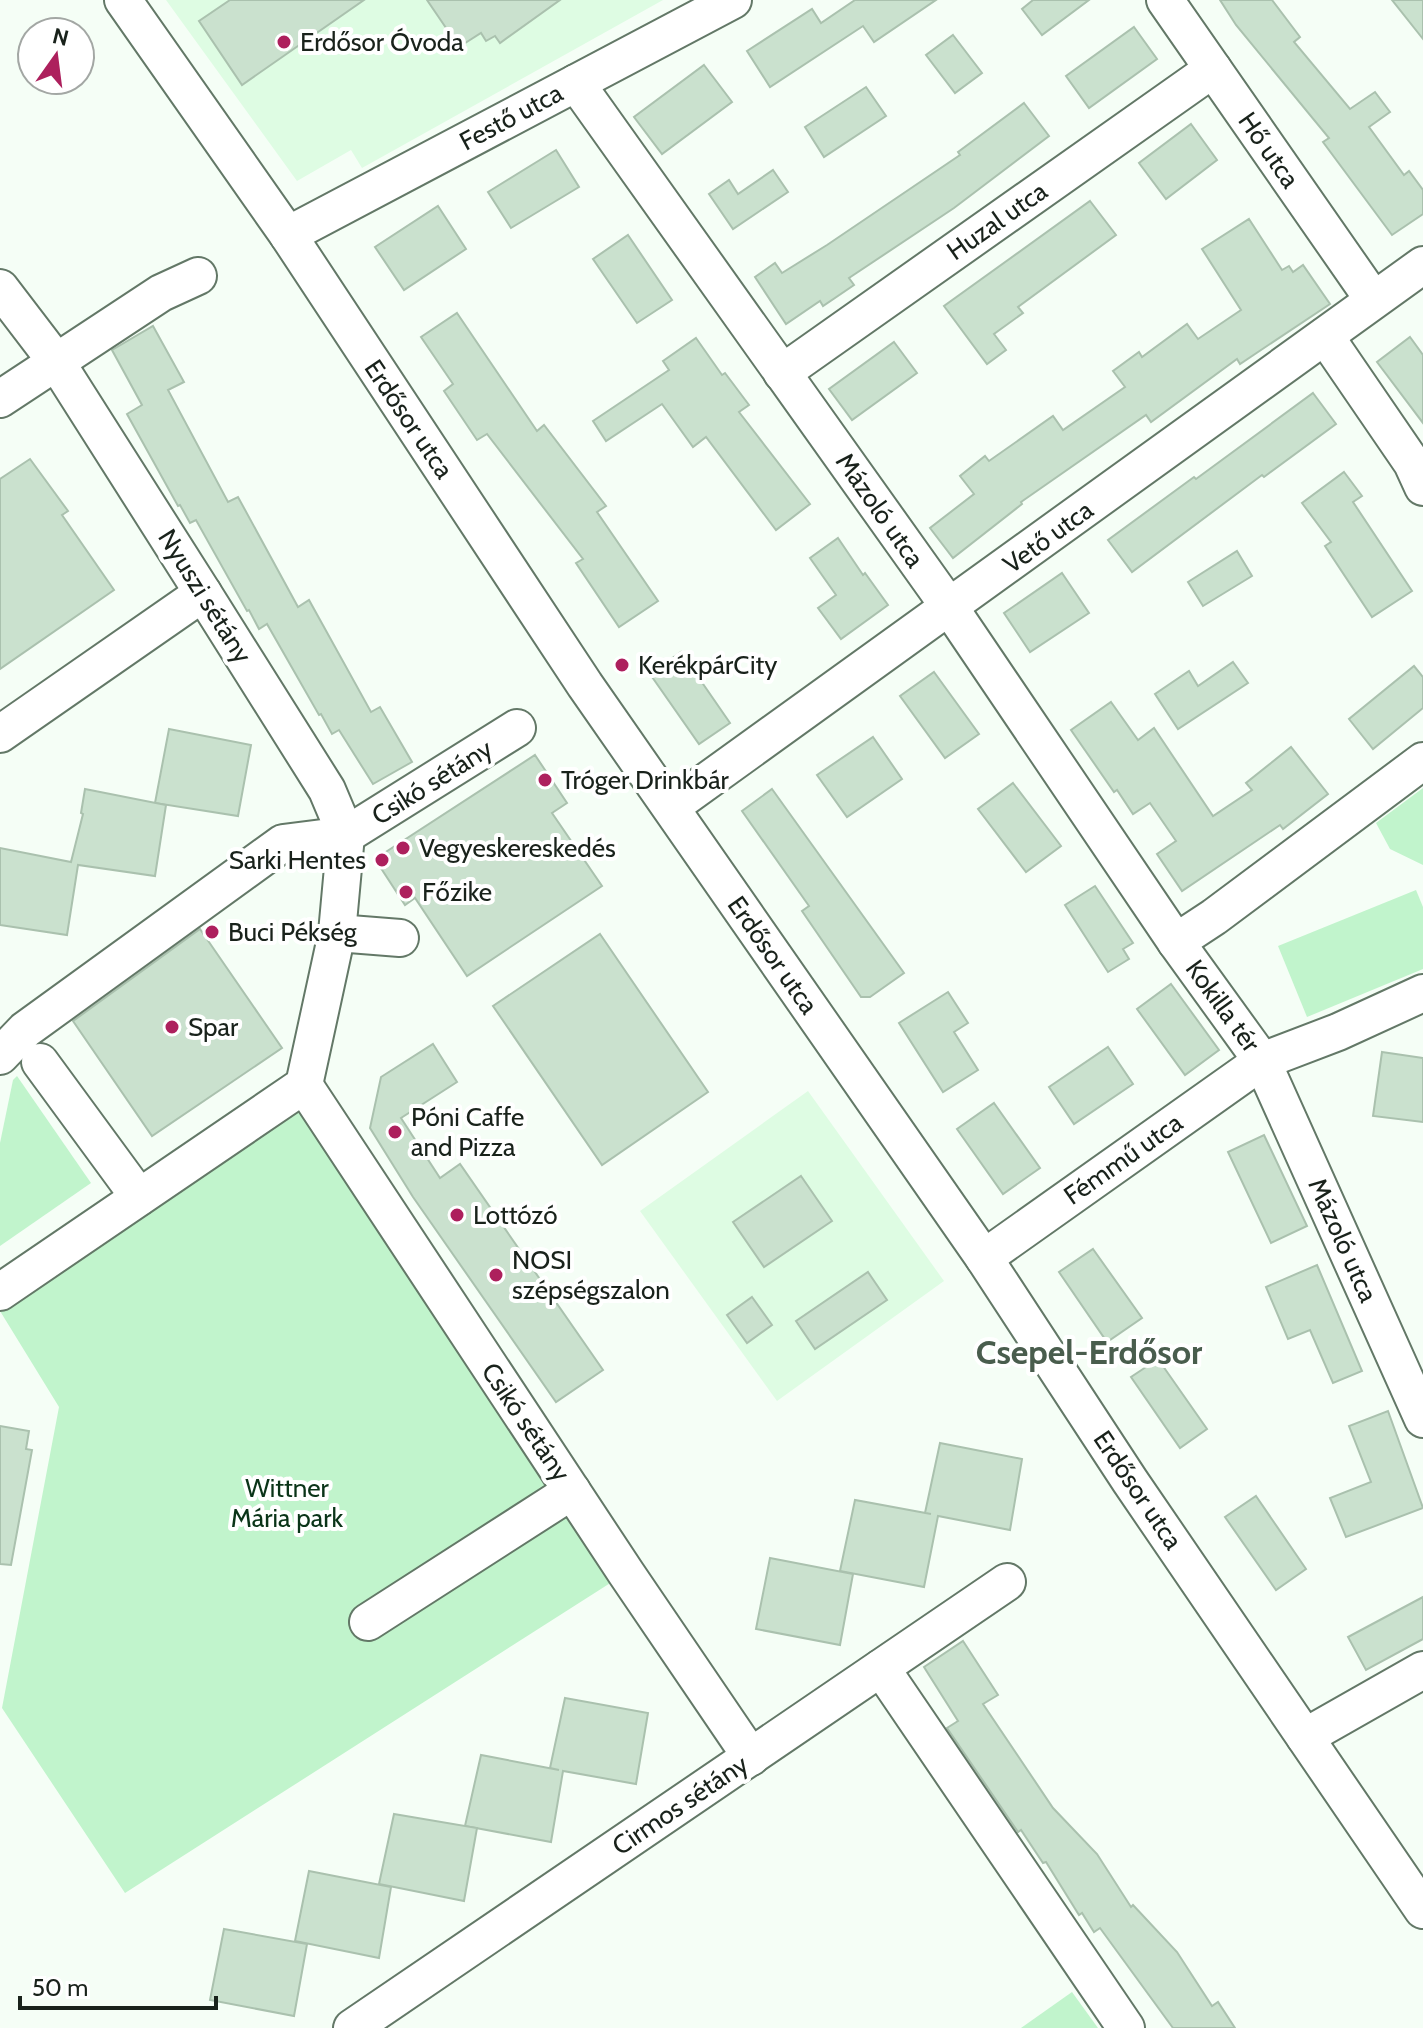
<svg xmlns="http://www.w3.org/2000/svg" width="1423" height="2028" viewBox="0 0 1423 2028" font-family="Cabin,sans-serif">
<rect width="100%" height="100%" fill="#f5fef6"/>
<!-- built -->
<g fill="#defce3">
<polygon points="166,0 663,0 362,168 351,150 297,181"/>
<polygon points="808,1091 944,1281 777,1401 640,1211"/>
</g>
<!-- green -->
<g fill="#c1f4cc">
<polygon points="1423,788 1423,865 1390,849 1376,823"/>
<polygon points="1416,890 1423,907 1423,969 1307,1017 1278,946"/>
<polygon points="17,1076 91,1183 0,1246 0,1143 13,1080"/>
<polygon points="304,1085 626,1573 125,1893 2,1708 59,1407 0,1311 0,1292"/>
<polygon points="1072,1992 1098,2028 1021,2028"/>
</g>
<!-- building -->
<g fill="#cae1ce" stroke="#aac1ae" stroke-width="2">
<polygon points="230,0 364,0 242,85 199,21"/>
<polygon points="427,0 560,0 500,43 495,36 486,41 481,33 459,47"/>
<polygon points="855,0 936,0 874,42 863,26 770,87 747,51 812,9 821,23"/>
<polygon points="1033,0 1089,0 1042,35 1022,9"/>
<polygon points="1220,0 1272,0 1300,37 1294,42 1350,109 1375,92 1390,112 1369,127 1404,175 1409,171 1423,190 1423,214 1392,235 1323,142 1329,138 1236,25"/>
<polygon points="1392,0 1423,0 1423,39"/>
<polygon points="1134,27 1157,59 1089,108 1066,76"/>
<polygon points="953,35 982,73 955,93 926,55"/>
<polygon points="704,65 732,102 662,154 634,117"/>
<polygon points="866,87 886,116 824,157 805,127"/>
<polygon points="1024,103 1049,136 954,208 849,278 854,285 823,306 820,301 786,324 755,277 775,263 782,273 827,245 960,155 958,152"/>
<polygon points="1191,124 1217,160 1166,199 1139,163"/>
<polygon points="556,150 579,187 511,228 488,192"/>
<polygon points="773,170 788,192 733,229 709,194 729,180 738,194"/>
<polygon points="1090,201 1116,235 1018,307 1023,313 994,334 1006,350 987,364 944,306"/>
<polygon points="438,206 466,249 404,290 375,247"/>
<polygon points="1249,219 1282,270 1289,266 1293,272 1303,265 1330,304 1240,364 1237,359 1151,422 1146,415 1021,502 1022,504 953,558 930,528 974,494 960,476 985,456 989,461 1053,416 1063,430 1125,387 1113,371 1139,352 1142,357 1187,324 1198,339 1241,310 1202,249"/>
<polygon points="628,235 672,300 637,323 593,259"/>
<polygon points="457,313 537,431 544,425 606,506 597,512 658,601 619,627 576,563 583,559 487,434 477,440 444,391 453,384 421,337"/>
<polygon points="153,326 184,382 168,390 228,502 238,497 298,607 309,600 371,712 380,707 412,762 373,784 339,730 332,734 321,714 319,715 267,624 259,629 249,610 247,611 196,520 190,523 180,505 178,506 127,414 142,405 112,350"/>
<polygon points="1410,337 1423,355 1423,423 1377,362"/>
<polygon points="696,338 722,375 725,373 749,405 739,412 810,504 776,530 706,437 693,447 662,404 606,441 593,421 669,370 663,361"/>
<polygon points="894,342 917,373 852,420 829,389"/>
<polygon points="1313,393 1336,424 1264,477 1262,475 1132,572 1108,540 1194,477 1196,479"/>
<polygon points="30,459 68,511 62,515 114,590 0,669 0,479"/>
<polygon points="1344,472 1362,496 1353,502 1412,591 1372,617 1325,546 1331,542 1302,503"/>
<polygon points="838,538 863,575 865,573 888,605 841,639 818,608 836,595 810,558"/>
<polygon points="1237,551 1252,576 1203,606 1188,582"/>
<polygon points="1062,573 1089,613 1030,652 1004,613"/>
<polygon points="681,652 730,723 699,744 650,674"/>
<polygon points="1233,662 1248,683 1178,729 1155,694 1189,671 1198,686"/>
<polygon points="1414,666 1423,677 1423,708 1373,749 1349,719"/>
<polygon points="934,672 979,734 945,758 900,696"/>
<polygon points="1111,702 1138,740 1154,728 1213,816 1252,790 1246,783 1291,747 1328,794 1283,829 1280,825 1182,891 1157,854 1176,841 1150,803 1133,814 1117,790 1114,792 1071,730"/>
<polygon points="169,729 251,745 238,816 155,803"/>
<polygon points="873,737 902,779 847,817 817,775"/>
<polygon points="535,755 567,803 552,813 602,886 467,976 415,898 405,905 375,859"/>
<polygon points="1013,783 1061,846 1026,872 978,809"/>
<polygon points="85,789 166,805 155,876 78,865 67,935 0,925 0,848 71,862 83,814 81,813"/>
<polygon points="772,789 904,973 870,997 861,997 802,911 809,906 742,811"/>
<polygon points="1095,886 1133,943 1123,949 1129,959 1108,972 1065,905"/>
<polygon points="200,929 282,1048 152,1136 73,1021"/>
<polygon points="600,934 708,1092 602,1165 493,1006"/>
<polygon points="1171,984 1219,1050 1185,1075 1137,1009"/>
<polygon points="948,992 968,1023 954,1032 978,1070 943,1092 899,1023"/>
<polygon points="433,1044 457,1082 401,1118 440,1178 460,1164 603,1370 556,1402 413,1197 370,1128 381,1077"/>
<polygon points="1108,1047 1133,1084 1074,1124 1049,1087"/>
<polygon points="1382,1052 1423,1058 1423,1122 1373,1116"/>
<polygon points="994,1103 1040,1168 1003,1194 957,1129"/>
<polygon points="1264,1135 1307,1226 1271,1243 1228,1152"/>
<polygon points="801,1176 832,1221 764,1267 733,1222"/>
<polygon points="1093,1249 1142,1318 1107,1342 1059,1272"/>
<polygon points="1317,1265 1362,1371 1333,1383 1310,1330 1288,1339 1266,1287"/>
<polygon points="868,1272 887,1300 815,1349 796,1321"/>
<polygon points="752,1297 772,1325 747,1343 727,1315"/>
<polygon points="1158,1359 1207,1429 1180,1448 1131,1377"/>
<polygon points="1388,1411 1423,1508 1346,1537 1330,1498 1371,1482 1349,1426"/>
<polygon points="0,1426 29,1431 26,1449 32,1450 11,1565 0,1564"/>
<polygon points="940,1443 1022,1459 1010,1530 938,1516 924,1587 840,1571 855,1500 931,1514 925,1513"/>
<polygon points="1256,1496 1306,1569 1276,1590 1225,1517"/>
<polygon points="770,1558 853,1574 840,1645 756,1629"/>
<polygon points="1423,1597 1423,1639 1366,1670 1348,1637"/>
<polygon points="963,1641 998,1695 983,1704 1053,1808 1097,1854 1131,1907 1133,1905 1177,1952 1212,2006 1218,2002 1235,2028 1173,2028 1100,1928 1094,1932 1082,1913 1079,1915 1046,1862 1043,1863 1021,1830 1018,1832 947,1728 958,1721 924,1667"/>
<polygon points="565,1698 648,1713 636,1784 563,1771 551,1842 465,1826 481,1755 559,1770 550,1768"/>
<polygon points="394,1814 477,1828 464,1901 379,1884"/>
<polygon points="309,1871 391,1887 379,1958 295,1941"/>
<polygon points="224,1929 307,1944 294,2016 210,2000"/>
</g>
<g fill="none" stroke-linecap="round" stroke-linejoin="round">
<!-- minor casing -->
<g stroke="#637867" stroke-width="40">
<g id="minor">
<polyline points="123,0 288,235 585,685 984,1258 1130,1481 1423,1910"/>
<polyline points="1165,0 1373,299"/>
<polyline points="576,83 950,608 1176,942 1262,1061 1423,1419"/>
<polyline points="288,235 733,0"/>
<polyline points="0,288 55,360 203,593 327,790 346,835 337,933 304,1085 0,1292"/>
<polyline points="1325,336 1412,463 1423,487"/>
<polyline points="782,373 1213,69"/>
<polyline points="0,399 161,293 198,276"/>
<polyline points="0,734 203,593"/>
<polyline points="671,807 1423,265"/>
<polyline points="337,933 400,938"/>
<polyline points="1176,942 1214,917 1423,761"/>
<polyline points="0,1056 25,1030 283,843 346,835 517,728"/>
<polyline points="40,1062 139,1197"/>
<polyline points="304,1085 626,1573 751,1757"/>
<polyline points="984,1258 1262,1061 1338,1032 1423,993"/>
<polyline points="368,1622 572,1491"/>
<polyline points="881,1668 1126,2028"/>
<polyline points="1305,1737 1423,1670"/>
<polyline points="352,2028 1007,1582"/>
</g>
</g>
<!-- minor -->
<use href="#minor" stroke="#fff" stroke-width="36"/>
</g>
<!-- markers -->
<g fill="#ad205d" stroke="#fff" stroke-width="3">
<circle cx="284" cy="42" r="8"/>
<circle cx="622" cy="665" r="8"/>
<circle cx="545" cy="780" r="8"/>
<circle cx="403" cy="848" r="8"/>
<circle cx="382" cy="860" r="8"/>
<circle cx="406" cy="892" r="8"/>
<circle cx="212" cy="932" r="8"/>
<circle cx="172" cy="1027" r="8"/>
<circle cx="395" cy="1132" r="8"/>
<circle cx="457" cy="1215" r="8"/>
<circle cx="496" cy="1275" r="8"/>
</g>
<g text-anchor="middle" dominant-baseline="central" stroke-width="8" stroke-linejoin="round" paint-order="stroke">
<!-- poi labels -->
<g font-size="26" fill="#19221b" stroke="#fff" text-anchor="start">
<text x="300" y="42">Erdősor Óvoda</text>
<text x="638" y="665">KerékpárCity</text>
<text x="561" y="780">Tróger Drinkbár</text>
<text x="419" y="848">Vegyeskereskedés</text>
<text x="366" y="860" text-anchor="end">Sarki Hentes</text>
<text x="422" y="892">Főzike</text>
<text x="228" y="932">Buci Pékség</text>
<text x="188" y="1027">Spar</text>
<text x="411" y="1117">Póni Caffe<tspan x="411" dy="30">and Pizza</tspan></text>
<text x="473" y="1215">Lottózó</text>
<text x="512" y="1260">NOSI<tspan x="512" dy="30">szépségszalon</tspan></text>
</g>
<!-- street labels -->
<g font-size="26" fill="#19221b" stroke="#fff">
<text transform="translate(511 117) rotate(-28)">Festő utca</text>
<text transform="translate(1269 150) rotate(55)">Hő utca</text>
<text transform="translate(997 221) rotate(-35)">Huzal utca</text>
<text transform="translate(409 419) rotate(56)">Erdősor utca</text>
<text transform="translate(880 510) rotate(55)">Mázoló utca</text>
<text transform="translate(1048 537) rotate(-36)">Vető utca</text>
<text transform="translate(205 596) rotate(58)">Nyuszi sétány</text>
<text transform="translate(432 782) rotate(-32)">Csikó sétány</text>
<text transform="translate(773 955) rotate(55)">Erdősor utca</text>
<text transform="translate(1223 1006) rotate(54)">Kokilla tér</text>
<text transform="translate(1123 1159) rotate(-35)">Fémmű utca</text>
<text transform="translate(1343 1240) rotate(66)">Mázoló utca</text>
<text transform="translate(526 1422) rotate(56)">Csikó sétány</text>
<text transform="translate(1138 1490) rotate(56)">Erdősor utca</text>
<text transform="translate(680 1805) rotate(-34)">Cirmos sétány</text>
</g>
<!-- park labels -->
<g font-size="26" fill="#0a3418" stroke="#fff">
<text x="287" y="1488">Wittner<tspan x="287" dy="30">Mária park</tspan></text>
</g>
<!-- district labels -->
<g font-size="34" font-weight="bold" fill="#495d4d" stroke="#fff">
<text x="1089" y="1352">Csepel-Erdősor</text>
</g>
</g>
<!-- north arrow -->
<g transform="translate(56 56) rotate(14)"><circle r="38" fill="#ffffff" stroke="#a3a7a4" stroke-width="2"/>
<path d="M0-6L14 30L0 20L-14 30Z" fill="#ad205d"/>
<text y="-12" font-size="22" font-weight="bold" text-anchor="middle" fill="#19221b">N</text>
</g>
<!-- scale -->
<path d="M20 1996v12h196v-12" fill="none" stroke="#19221b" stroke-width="4"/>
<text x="32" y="1996" font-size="24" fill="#19221b" stroke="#ffffff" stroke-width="6" paint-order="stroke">50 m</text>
</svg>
